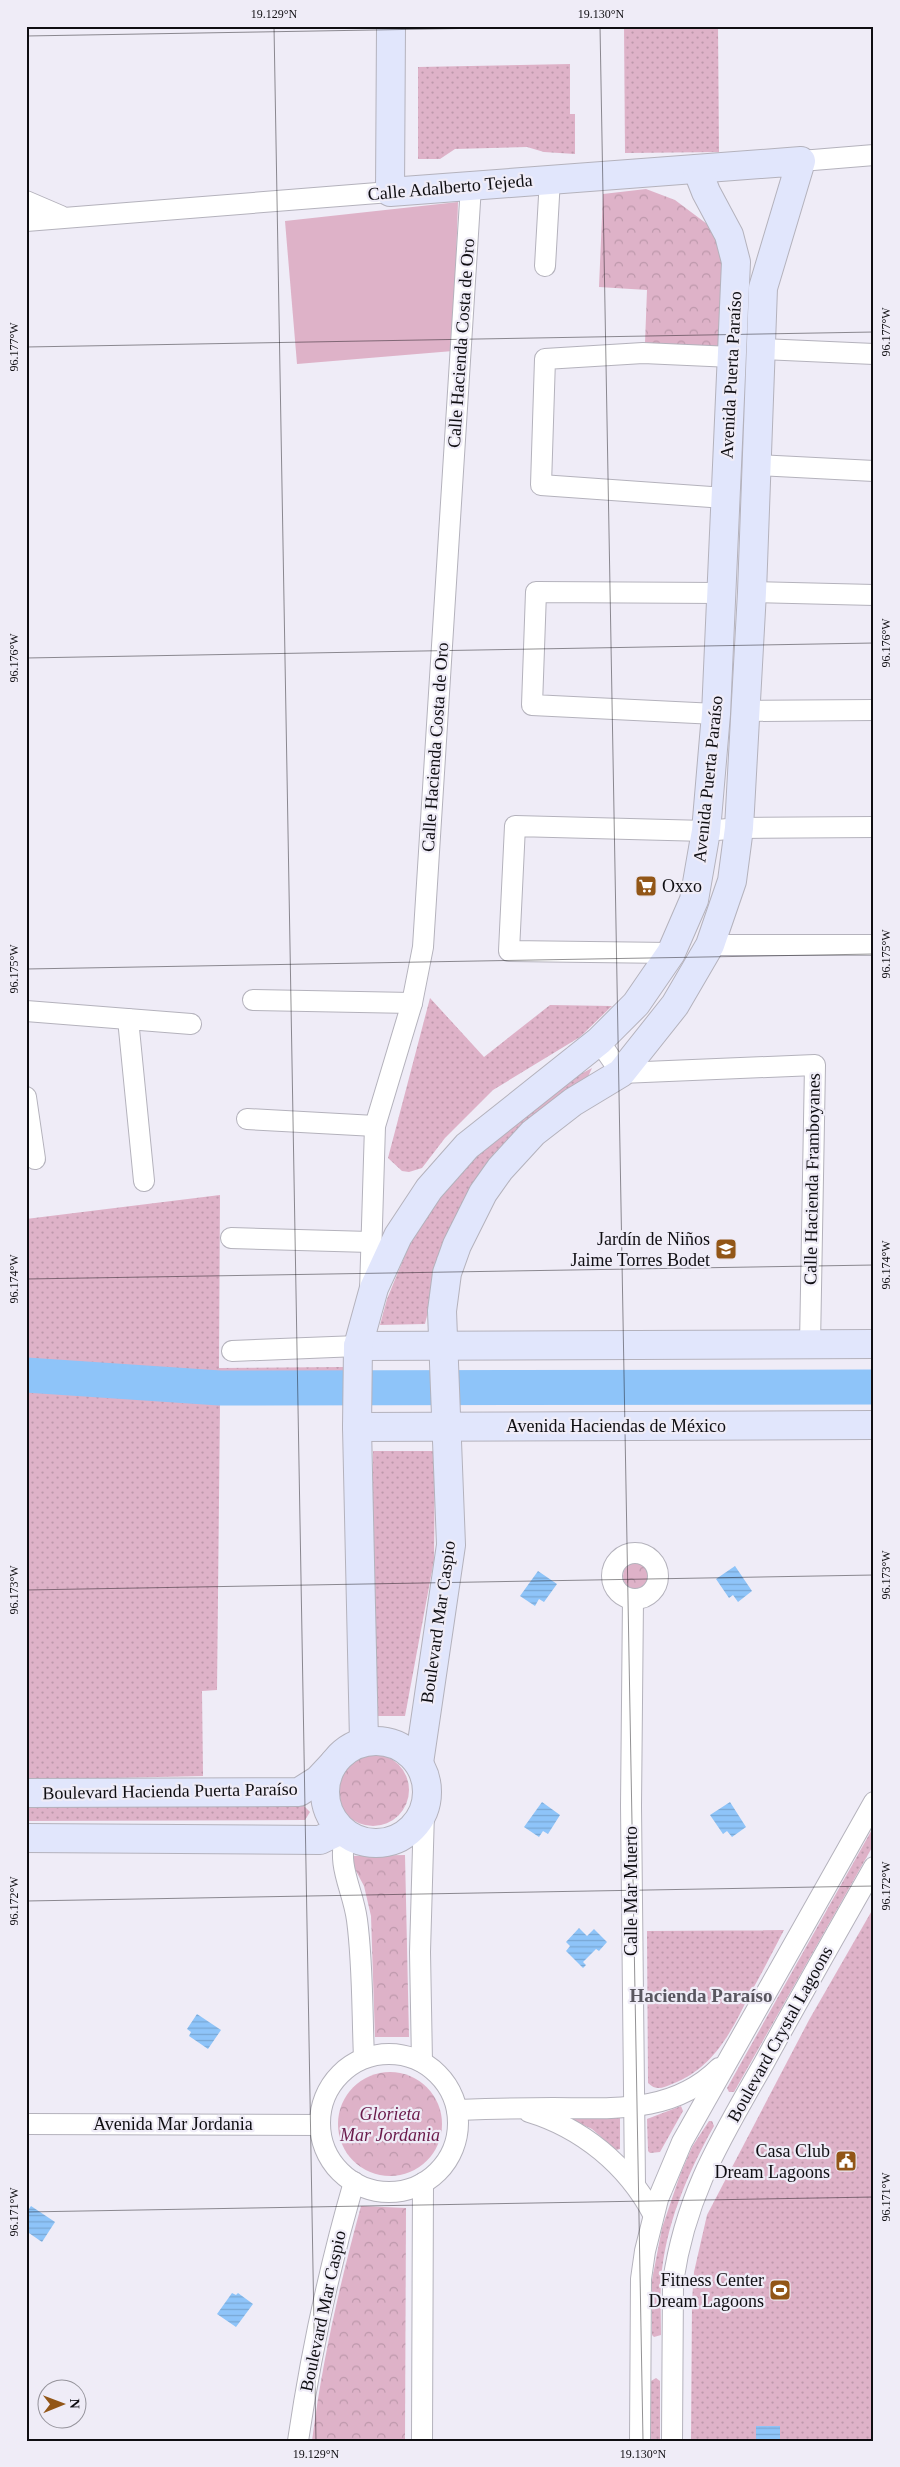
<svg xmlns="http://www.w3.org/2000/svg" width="900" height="2467" viewBox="0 0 900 2467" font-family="'Times New Roman',serif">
<defs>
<pattern id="grass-dots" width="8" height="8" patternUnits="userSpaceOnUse" patternTransform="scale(1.25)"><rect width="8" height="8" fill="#deb2c8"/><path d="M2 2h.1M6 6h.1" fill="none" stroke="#bd98ab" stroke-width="1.8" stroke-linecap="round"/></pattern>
<pattern id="park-crowns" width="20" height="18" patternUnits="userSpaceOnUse" patternTransform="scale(1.25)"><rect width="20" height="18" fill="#deb2c8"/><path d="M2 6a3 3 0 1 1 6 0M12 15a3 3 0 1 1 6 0" fill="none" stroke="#bd98ab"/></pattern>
<pattern id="water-rules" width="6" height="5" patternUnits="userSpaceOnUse" patternTransform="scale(1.25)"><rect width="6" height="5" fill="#8ec4f9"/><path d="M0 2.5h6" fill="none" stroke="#79a7d4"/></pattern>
</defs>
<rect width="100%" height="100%" fill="#efecf7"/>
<!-- grass -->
<g fill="url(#grass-dots)">
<polygon points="624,26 718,26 719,152 625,153"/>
<polygon points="570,64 570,114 575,114 575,154 544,152 527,147 455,149 440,159 418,159 418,67"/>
<polygon points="430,998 484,1057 550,1005 612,1006 580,1037 493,1090 445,1138 422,1168 409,1172 402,1171 388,1158"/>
<polygon points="592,1068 587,1079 537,1116 430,1303 425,1324 380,1325 387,1299 408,1248 436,1200 470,1158 575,1077"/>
<polygon points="220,1195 219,1368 344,1367 345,1455 344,1403 220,1405 217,1690 202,1691 203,1776 26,1780 26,1219"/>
<polygon points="373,1451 435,1451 434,1560 405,1716 373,1716"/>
<polygon points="303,1805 310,1812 305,1820 26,1821 26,1807"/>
<polygon points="874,1826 874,1844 734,2092 729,2092 727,2088"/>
<polygon points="874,1907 874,2441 691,2441 692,2301 694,2272 707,2215 809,2020"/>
<path d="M784 1930C773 1951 762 1973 750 1994 731 2032 714 2068 672 2084 663 2088 656 2091 648 2083L647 1931Z"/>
<polygon points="681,2106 683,2111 660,2152 650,2153 648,2151 647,2119"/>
<polygon points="620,2116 620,2149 616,2150 592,2129 568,2118"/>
<path d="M709 2121H712L714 2126C687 2174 665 2226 661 2281 660 2299 661 2317 661 2335L654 2337 652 2335V2280L662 2228 680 2175 692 2147Z"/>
<polygon points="656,2378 660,2381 660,2441 651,2441 651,2381"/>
</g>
<!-- park -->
<g fill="url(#park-crowns)">
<polygon points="646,189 675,200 711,227 725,254 720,348 645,343 647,290 599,287 603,194"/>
<circle cx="636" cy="1576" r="13"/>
<circle cx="373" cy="1790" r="36"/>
<polygon points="405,1855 409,2037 375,2037 371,1916 364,1886 348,1856"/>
<circle cx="390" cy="2124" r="52"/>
<path d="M361 2206 406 2208 405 2441H312C322 2361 340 2283 361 2206Z"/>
</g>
<!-- garden -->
<polygon fill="#deb2c8" points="458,202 453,351 297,364 285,221"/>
<!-- water -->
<g fill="url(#water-rules)">
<polygon points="735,1566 752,1591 738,1602 733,1595 729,1598 716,1579"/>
<polygon points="538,1571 557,1584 544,1602 539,1599 535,1606 520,1596"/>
<polygon points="542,1802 560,1815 548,1834 543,1831 539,1837 524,1827"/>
<polygon points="730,1802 746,1827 732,1837 727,1831 723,1834 710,1815"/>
<polygon points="579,1928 587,1936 594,1929 607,1942 599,1951 596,1949 583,1962 586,1965 583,1968 566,1951 570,1946 566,1942"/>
<polygon points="197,2014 221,2030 208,2049 189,2036 191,2032 187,2029"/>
<polygon points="31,2206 55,2222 42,2242 26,2231 26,2213"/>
<polygon points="232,2293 236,2295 238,2293 253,2304 236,2327 217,2314"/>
<rect x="756" y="2426" width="24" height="15"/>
</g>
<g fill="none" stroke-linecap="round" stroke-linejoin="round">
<!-- river -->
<polyline stroke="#8ec4f9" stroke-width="35" points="26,1375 220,1388 874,1387"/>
<!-- street casing -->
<g stroke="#b4b2bc" stroke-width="22">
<g id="street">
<polyline points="801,161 874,155"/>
<polyline points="26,201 61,216"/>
<polyline points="26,221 390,192"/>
<polyline points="545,266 550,179"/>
<polyline points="762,349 874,354"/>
<polyline points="757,465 874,471"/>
<polyline points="725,498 541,485 545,359 643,353 732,357"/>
<polyline points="752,592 874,595"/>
<polyline points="746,711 874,710"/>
<polyline points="716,714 532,705 536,592 720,593"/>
<polyline points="710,945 874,945"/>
<polyline points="671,953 509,951 515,826 706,831 739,828 874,827"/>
<polyline points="253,1000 412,1003"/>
<polyline points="26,1011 191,1024"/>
<polyline points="128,1019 144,1181"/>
<polyline points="599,1041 621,1073 815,1065 810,1345"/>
<polyline points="26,1097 35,1159"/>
<polyline points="247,1119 375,1126"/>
<polyline points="231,1238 370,1242"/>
<polyline points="370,1291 375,1126 412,1003 423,947 471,186"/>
<polyline points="232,1351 358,1346"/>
<circle cx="635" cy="1576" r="23"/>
<polyline points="633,1599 631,1806 635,2184"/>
<path d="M346 1834C336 1866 353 1889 357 1920 363 1965 362 2012 364 2058"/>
<circle cx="389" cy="2123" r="69"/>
<polyline points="422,2062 420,1952 424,1812"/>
<path d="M457 2110C489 2109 521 2108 553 2108 612 2108 673 2114 719 2068"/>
<path d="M529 2112C582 2128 627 2165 653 2214"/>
<polyline points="26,2124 320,2125"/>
<path d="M298 2441C311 2353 329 2268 354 2182"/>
<polyline points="422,2441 423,2183"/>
<polyline points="640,2441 641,2279 645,2251 658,2199 682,2142 874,1802"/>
<path d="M672 2441 673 2282C686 2193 721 2139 764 2063 800 1997 837 1932 874 1867"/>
</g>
</g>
<!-- secondary casing -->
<g stroke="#b4b2bc" stroke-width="30">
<g id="secondary">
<polyline points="391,26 390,192 801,161 763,288 752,592 739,828 732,881 710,945 675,1005 621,1073 573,1102 533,1133 500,1169 483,1193 457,1245 447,1273 442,1311 451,1545 419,1763"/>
<polyline points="358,1346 874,1344"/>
<polyline points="357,1427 874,1425"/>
<circle cx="376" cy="1792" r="51"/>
<polyline points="364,1741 357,1427 358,1346 374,1288 398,1236 429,1189 467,1146 599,1041 636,1004 671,953 694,900 706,831 716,714 736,262 729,235 706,192 697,169"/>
<polyline points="26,1793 299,1792 318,1780 333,1764"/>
<polyline points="26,1838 320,1840 341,1830"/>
</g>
</g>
<!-- street -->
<use href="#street" stroke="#fff" stroke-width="20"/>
<!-- secondary -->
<use href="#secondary" stroke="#e1e6fc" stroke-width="28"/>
</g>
<!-- ticks -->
<path fill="none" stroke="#0f0e12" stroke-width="1" stroke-opacity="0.45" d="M274 26 316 2441M600 26 643 2441M26 36 605 26M26 347 874 332M26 658 874 643M26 969 874 954M26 1279 874 1265M26 1590 874 1575M26 1901 874 1886M26 2212 874 2197"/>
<!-- icons -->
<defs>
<g id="supermarket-square" transform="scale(1.125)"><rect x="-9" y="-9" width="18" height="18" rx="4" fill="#925617" stroke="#efecf7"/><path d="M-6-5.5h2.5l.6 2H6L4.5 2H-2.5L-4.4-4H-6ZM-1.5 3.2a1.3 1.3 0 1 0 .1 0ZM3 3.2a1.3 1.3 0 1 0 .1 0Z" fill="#fff"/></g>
<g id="school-square" transform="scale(1.125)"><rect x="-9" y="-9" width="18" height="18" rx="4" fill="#925617" stroke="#efecf7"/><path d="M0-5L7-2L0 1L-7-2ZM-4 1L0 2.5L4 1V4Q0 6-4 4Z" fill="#fff"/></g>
<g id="civic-square" transform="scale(1.125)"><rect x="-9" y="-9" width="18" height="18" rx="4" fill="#925617" stroke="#efecf7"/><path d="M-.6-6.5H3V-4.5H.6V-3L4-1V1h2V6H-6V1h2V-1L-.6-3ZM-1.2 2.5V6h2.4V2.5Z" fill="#fff"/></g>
<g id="stadium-square" transform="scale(1.125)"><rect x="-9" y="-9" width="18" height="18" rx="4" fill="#925617" stroke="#efecf7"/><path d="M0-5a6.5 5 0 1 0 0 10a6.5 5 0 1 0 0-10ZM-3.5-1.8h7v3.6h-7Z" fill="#fff"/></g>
</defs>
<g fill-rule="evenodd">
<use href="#supermarket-square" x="646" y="886"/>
<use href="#school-square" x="726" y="1249"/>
<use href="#civic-square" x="846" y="2161"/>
<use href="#stadium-square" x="780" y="2290"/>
</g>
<g text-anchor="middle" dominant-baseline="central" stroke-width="4.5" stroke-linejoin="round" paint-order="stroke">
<!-- street labels -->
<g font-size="18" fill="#0f0e12" stroke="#efecf7">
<text transform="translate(450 187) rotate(-5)">Calle Adalberto Tejeda</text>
<text transform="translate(461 343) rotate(-86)">Calle Hacienda Costa de Oro</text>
<text transform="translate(731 375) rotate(-87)">Avenida Puerta Paraíso</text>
<text transform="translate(435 747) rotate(-86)">Calle Hacienda Costa de Oro</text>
<text transform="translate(708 779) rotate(-84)">Avenida Puerta Paraíso</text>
<text transform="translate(812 1179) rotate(-89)">Calle Hacienda Framboyanes</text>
<text x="616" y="1426">Avenida Haciendas de México</text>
<text transform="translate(438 1622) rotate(-82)">Boulevard Mar Caspio</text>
<text transform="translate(170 1791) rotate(-1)">Boulevard Hacienda Puerta Paraíso</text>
<text transform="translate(631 1891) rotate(-90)">Calle Mar Muerto</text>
<text transform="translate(780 2034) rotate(-61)">Boulevard Crystal Lagoons</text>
<text x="173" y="2124">Avenida Mar Jordania</text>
<text transform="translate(323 2311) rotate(-78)">Boulevard Mar Caspio</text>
</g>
<!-- poi labels -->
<g font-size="18" fill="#0f0e12" stroke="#efecf7" text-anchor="end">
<text x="662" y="886" text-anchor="start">Oxxo</text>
<text x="710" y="1239">Jardín de Niños<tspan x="710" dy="21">Jaime Torres Bodet</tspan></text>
<text x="830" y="2151">Casa Club<tspan x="830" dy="21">Dream Lagoons</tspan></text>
<text x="764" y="2280">Fitness Center<tspan x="764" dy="21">Dream Lagoons</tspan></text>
</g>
<!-- park labels -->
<g font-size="18" font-style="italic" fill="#6a1a4b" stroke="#efecf7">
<text x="390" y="2114">Glorieta<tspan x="390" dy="21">Mar Jordania</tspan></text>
</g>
<!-- neighbourhood labels -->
<g font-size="19" font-weight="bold" fill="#59565f" stroke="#efecf7">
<text x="701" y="1995">Hacienda Paraíso</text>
</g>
</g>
<!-- border -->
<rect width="900" height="2467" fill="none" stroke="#efecf7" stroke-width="55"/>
<!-- north arrow -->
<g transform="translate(62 2404) rotate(89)"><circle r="24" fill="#efecf7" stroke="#95939b"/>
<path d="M0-4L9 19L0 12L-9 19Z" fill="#925617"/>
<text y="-8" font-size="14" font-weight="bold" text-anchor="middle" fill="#0f0e12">N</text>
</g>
<rect x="28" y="28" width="844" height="2412" fill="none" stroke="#0f0e12" stroke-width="2"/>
<g font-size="12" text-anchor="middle" fill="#0f0e12">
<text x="274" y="18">19.129°N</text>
<text x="601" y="18">19.130°N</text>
<text transform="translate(886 332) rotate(-90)" y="4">96.177°W</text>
<text transform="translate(14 347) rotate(-90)" y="4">96.177°W</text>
<text transform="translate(886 643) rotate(-90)" y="4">96.176°W</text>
<text transform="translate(14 658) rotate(-90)" y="4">96.176°W</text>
<text transform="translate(886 954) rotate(-90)" y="4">96.175°W</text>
<text transform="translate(14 969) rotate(-90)" y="4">96.175°W</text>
<text transform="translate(886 1265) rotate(-90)" y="4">96.174°W</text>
<text transform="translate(14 1279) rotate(-90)" y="4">96.174°W</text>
<text transform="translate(886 1575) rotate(-90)" y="4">96.173°W</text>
<text transform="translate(14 1590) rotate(-90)" y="4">96.173°W</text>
<text transform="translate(886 1886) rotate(-90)" y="4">96.172°W</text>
<text transform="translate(14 1901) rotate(-90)" y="4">96.172°W</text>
<text transform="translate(886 2197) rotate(-90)" y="4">96.171°W</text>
<text transform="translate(14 2212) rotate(-90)" y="4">96.171°W</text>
<text x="316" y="2458">19.129°N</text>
<text x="643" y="2458">19.130°N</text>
</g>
</svg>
